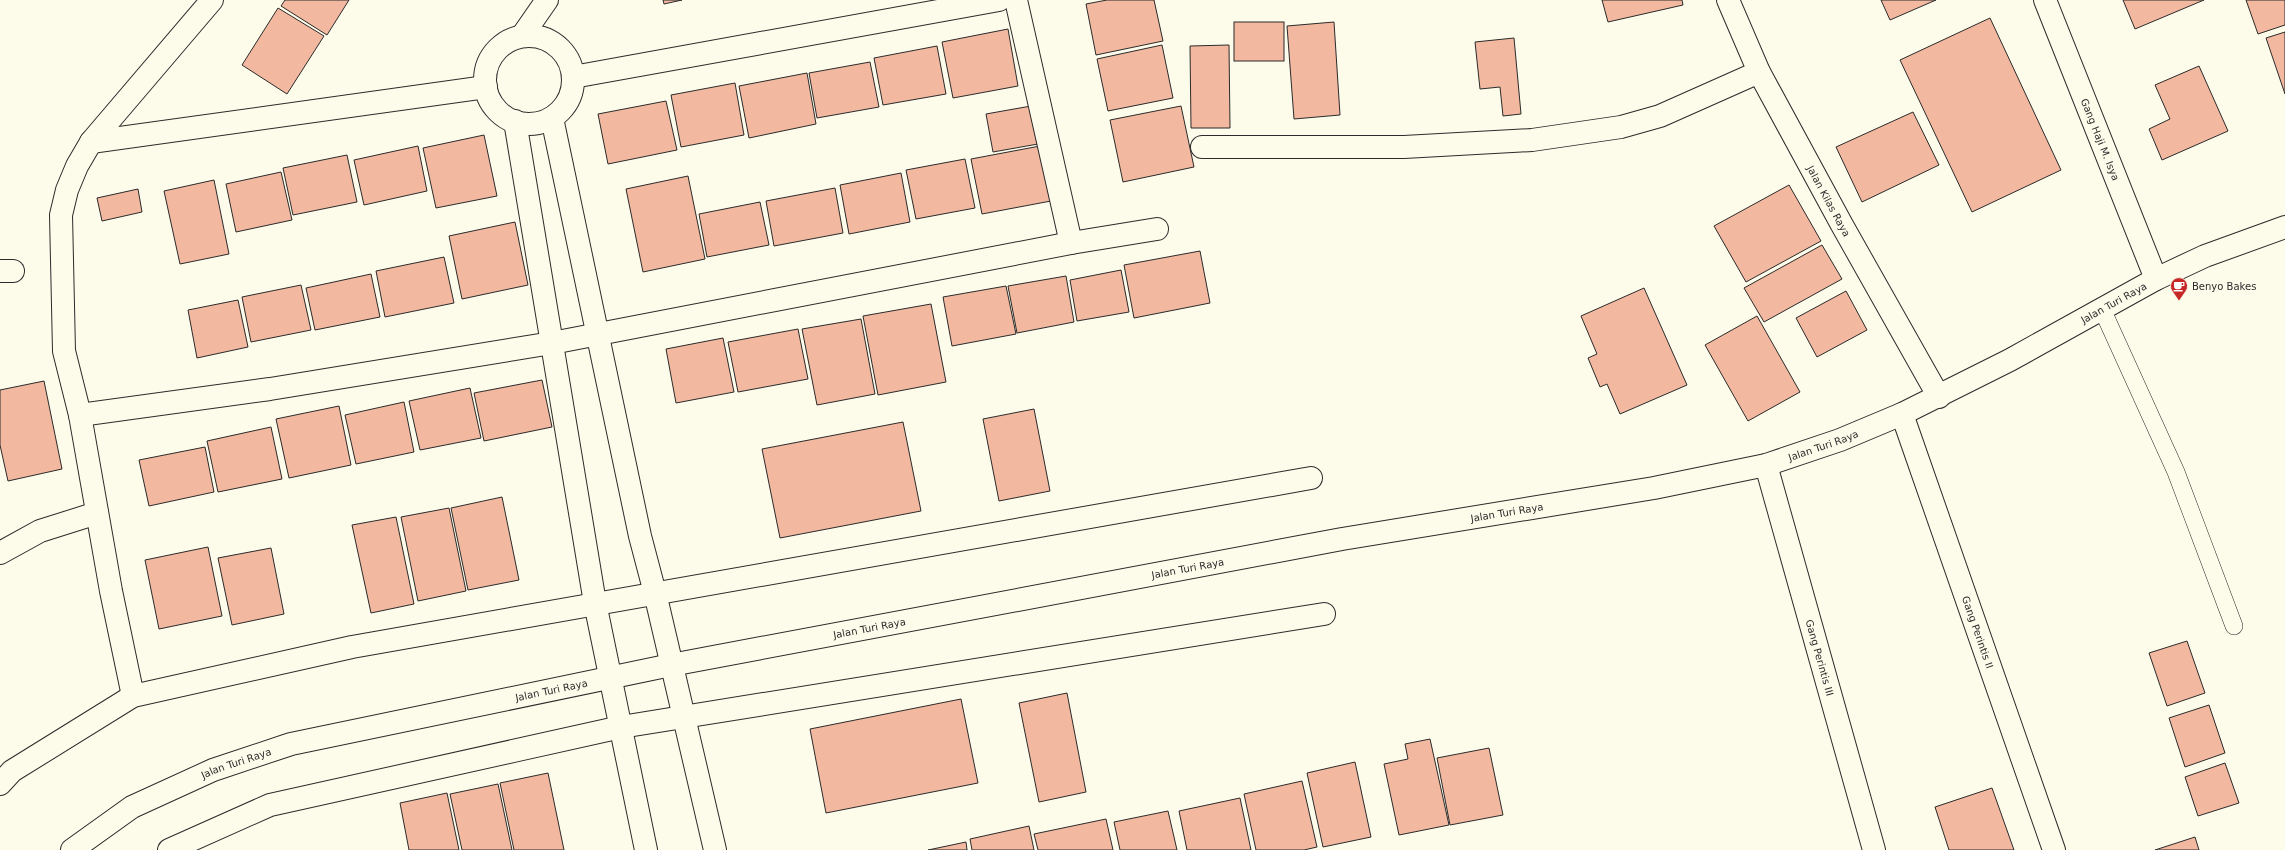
<svg xmlns="http://www.w3.org/2000/svg" width="2285" height="850" viewBox="0 0 2285 850" font-family="'DejaVu Sans',sans-serif">
<rect width="100%" height="100%" fill="#fdfbea"/>
<!-- building -->
<g fill="#f2b8a0" stroke="#2b2b2b">
<polygon points="285,0 349,0 327,35 281,6"/>
<polygon points="663,0 682,0 664,4"/>
<polygon points="1107,0 1154,0 1163,41 1096,55 1086,4"/>
<polygon points="1602,0 1682,0 1683,5 1608,22"/>
<polygon points="1881,0 1936,0 1890,20"/>
<polygon points="2123,0 2204,0 2135,29"/>
<polygon points="2246,0 2285,0 2285,25 2258,34"/>
<polygon points="278,8 324,36 287,94 242,65"/>
<polygon points="1990,18 2061,170 1972,212 1900,60"/>
<rect x="1234" y="22" width="50" height="39"/>
<polygon points="1334,22 1340,115 1294,119 1287,26"/>
<polygon points="1008,29 1018,86 953,98 942,42"/>
<polygon points="2285,32 2285,94 2266,38"/>
<polygon points="1514,38 1521,114 1503,116 1500,87 1480,89 1475,42"/>
<polygon points="1162,45 1173,98 1108,111 1097,59"/>
<polygon points="1229,45 1230,128 1191,128 1190,46"/>
<polygon points="937,46 946,94 883,105 874,58"/>
<polygon points="870,62 879,107 817,118 809,73"/>
<polygon points="2199,66 2228,131 2162,160 2149,129 2170,119 2155,85"/>
<polygon points="807,73 816,124 749,138 739,86"/>
<polygon points="735,83 744,135 681,147 671,95"/>
<polygon points="666,101 677,150 608,164 598,114"/>
<polygon points="1031,106 1038,144 993,152 986,114"/>
<polygon points="1181,106 1194,167 1123,182 1110,120"/>
<polygon points="1913,112 1939,165 1862,202 1836,147"/>
<polygon points="484,135 497,196 436,208 423,148"/>
<polygon points="418,146 427,191 364,205 354,160"/>
<polygon points="1040,146 1051,201 982,214 971,159"/>
<polygon points="347,155 357,202 293,215 283,168"/>
<polygon points="965,159 975,208 916,219 906,170"/>
<polygon points="281,172 292,220 236,232 226,184"/>
<polygon points="901,173 910,222 849,234 840,185"/>
<polygon points="688,176 705,259 643,272 626,189"/>
<polygon points="214,180 229,254 180,264 164,191"/>
<polygon points="1789,185 1821,241 1746,282 1714,226"/>
<polygon points="835,188 843,233 774,246 766,201"/>
<polygon points="138,189 142,212 102,221 97,198"/>
<polygon points="760,202 769,245 707,257 699,214"/>
<polygon points="515,222 528,285 462,299 449,236"/>
<polygon points="1822,245 1842,279 1764,322 1744,288"/>
<polygon points="1200,251 1210,303 1134,318 1124,265"/>
<polygon points="444,257 454,303 385,317 376,271"/>
<polygon points="1121,270 1129,312 1077,321 1070,280"/>
<polygon points="371,274 380,317 315,330 306,288"/>
<polygon points="1066,276 1074,322 1017,333 1008,286"/>
<polygon points="301,285 311,330 251,342 242,297"/>
<polygon points="1006,286 1016,334 952,346 943,297"/>
<polygon points="1644,288 1687,385 1620,414 1607,384 1600,387 1588,358 1597,354 1581,316"/>
<polygon points="1846,291 1867,330 1817,357 1796,318"/>
<polygon points="238,300 248,347 197,358 188,310"/>
<polygon points="931,304 946,382 878,395 863,316"/>
<polygon points="1757,316 1800,392 1748,421 1705,345"/>
<polygon points="861,319 875,394 817,405 802,329"/>
<polygon points="798,329 808,379 738,392 728,342"/>
<polygon points="723,338 734,392 676,403 666,349"/>
<polygon points="542,380 552,427 484,441 474,393"/>
<polygon points="44,381 62,469 8,481 0,445 0,390"/>
<polygon points="470,388 481,438 420,450 409,401"/>
<polygon points="404,402 414,452 356,464 345,415"/>
<polygon points="339,406 351,465 289,478 276,419"/>
<polygon points="1034,409 1050,491 999,501 983,419"/>
<polygon points="903,422 921,511 780,538 762,449"/>
<polygon points="271,427 282,479 218,492 207,441"/>
<polygon points="205,447 214,492 149,506 139,460"/>
<polygon points="502,497 519,580 468,590 451,508"/>
<polygon points="449,508 466,591 418,601 401,517"/>
<polygon points="396,517 414,604 371,613 352,525"/>
<polygon points="208,547 222,616 159,629 145,560"/>
<polygon points="271,548 284,614 232,625 218,558"/>
<polygon points="2187,641 2205,693 2167,706 2149,653"/>
<polygon points="1067,693 1086,792 1039,802 1019,703"/>
<polygon points="961,699 978,783 826,813 810,729"/>
<polygon points="2209,705 2225,753 2185,767 2169,718"/>
<polygon points="1430,739 1449,825 1399,835 1384,764 1408,759 1405,744"/>
<polygon points="1489,748 1503,815 1450,825 1437,758"/>
<polygon points="1355,762 1371,837 1323,847 1307,773"/>
<polygon points="2225,763 2239,803 2198,816 2185,777"/>
<polygon points="548,773 564,850 514,850 500,783"/>
<polygon points="1302,781 1317,847 1304,850 1256,850 1244,794"/>
<polygon points="498,784 512,850 462,850 450,794"/>
<polygon points="1992,788 2014,850 1949,850 1935,807"/>
<polygon points="447,793 459,850 409,850 400,803"/>
<polygon points="1240,798 1251,850 1187,850 1179,811"/>
<polygon points="1168,811 1177,850 1120,850 1114,822"/>
<polygon points="1106,819 1113,850 1038,850 1034,834"/>
<polygon points="1029,826 1034,850 972,850 970,839"/>
<polygon points="2195,837 2199,850 2155,850"/>
<polygon points="966,842 967,850 928,850"/>
</g>
<g fill="none" stroke-linecap="round" stroke-linejoin="round">
<!-- service casing -->
<g stroke="#2b2b2b" stroke-width="18">
<polyline id="service" points="2102,309 2176,472 2234,626"/>
</g>
<!-- minor casing -->
<g stroke="#2b2b2b" stroke-width="24">
<g id="minor">
<polyline points="1016,0 1071,243"/>
<path id="s1" d="M1728 0 1759 72 1842 225 1939 397"/>
<path id="s2" d="M2045 0 2156 279"/>
<polyline points="522,36 547,0"/>
<circle cx="529" cy="80" r="44"/>
<polyline points="573,77 999,0"/>
<polyline points="552,118 640,536 655,593 715,850"/>
<polyline points="515,121 595,603 646,850"/>
<polyline points="91,142 486,87"/>
<polyline points="1202,147 1404,147 1532,140 1621,127 1660,116 1759,72"/>
<polyline points="0,271 13,271"/>
<path id="s3" d="M1902 414 2054 850"/>
<polyline points="80,415 270,389 552,343 1071,243 1157,229"/>
<path id="s4" d="M1766 465 1874 850"/>
<polyline points="0,553 40,531 97,513"/>
<polyline points="133,696 111,591 80,415 64,351 61,215 67,190 77,166 91,142 212,0"/>
<polyline points="0,784 12,771 133,696 352,647 1311,478"/>
<polyline points="169,850 270,805 621,727 1324,614"/>
</g>
</g>
<!-- tertiary casing -->
<g stroke="#2b2b2b" stroke-width="24">
<g id="tertiary">
<path id="s5" d="M72 850 132 807 213 770 291 744 671 665 1342 539 1654 488 1766 465 1840 440 1902 414 2010 360 2156 279 2205 256 2285 227"/>
</g>
</g>
<!-- service -->
<use href="#service" stroke="#fdfbea" stroke-width="17"/>
<!-- minor -->
<use href="#minor" stroke="#fdfbea" stroke-width="22"/>
<!-- tertiary -->
<use href="#tertiary" stroke="#fdfbea" stroke-width="22"/>
</g>
<!-- icons -->
<defs>
<g id="cafe-pin" transform="scale(0.9)"><path d="M0 17L-7.5 6A9.5 9.5 0 1 1 7.5 6Z" fill="#c62828" stroke="#fdfbea"/><path d="M-5.5-4.5H6V0H3Q3 3.5 0 3.5H-2.5Q-5.5 3.5-5.5 0ZM3-3.2v2h1.7v-2ZM-6 4.5H4V6H-6Z" fill="#fff"/></g>
</defs>
<g fill-rule="evenodd">
<use href="#cafe-pin" x="2179" y="286"/>
</g>
<g text-anchor="middle" dominant-baseline="central" stroke-width="3" stroke-linejoin="round" paint-order="stroke">
<!-- street labels -->
<g font-size="10" fill="#2b2b2b" stroke="#fdfbea">
<text stroke="none"><textPath href="#s2" startOffset="150">Gang Haji M. Isya</textPath></text>
<text stroke="none"><textPath href="#s1" startOffset="225">Jalan Kilas Raya</textPath></text>
<text stroke="none"><textPath href="#s5" startOffset="2131">Jalan Turi Raya</textPath></text>
<text stroke="none"><textPath href="#s5" startOffset="1807">Jalan Turi Raya</textPath></text>
<text stroke="none"><textPath href="#s5" startOffset="1483">Jalan Turi Raya</textPath></text>
<text stroke="none"><textPath href="#s5" startOffset="1159">Jalan Turi Raya</textPath></text>
<text stroke="none"><textPath href="#s5" startOffset="835">Jalan Turi Raya</textPath></text>
<text stroke="none"><textPath href="#s3" startOffset="231">Gang Perintis II</textPath></text>
<text stroke="none"><textPath href="#s4" startOffset="200">Gang Perintis III</textPath></text>
<text stroke="none"><textPath href="#s5" startOffset="511">Jalan Turi Raya</textPath></text>
<text stroke="none"><textPath href="#s5" startOffset="187">Jalan Turi Raya</textPath></text>
</g>
<!-- poi labels -->
<g font-size="10" fill="#2b2b2b" stroke="#fdfbea" text-anchor="start">
<text x="2192" y="286">Benyo Bakes</text>
</g>
</g>
</svg>
